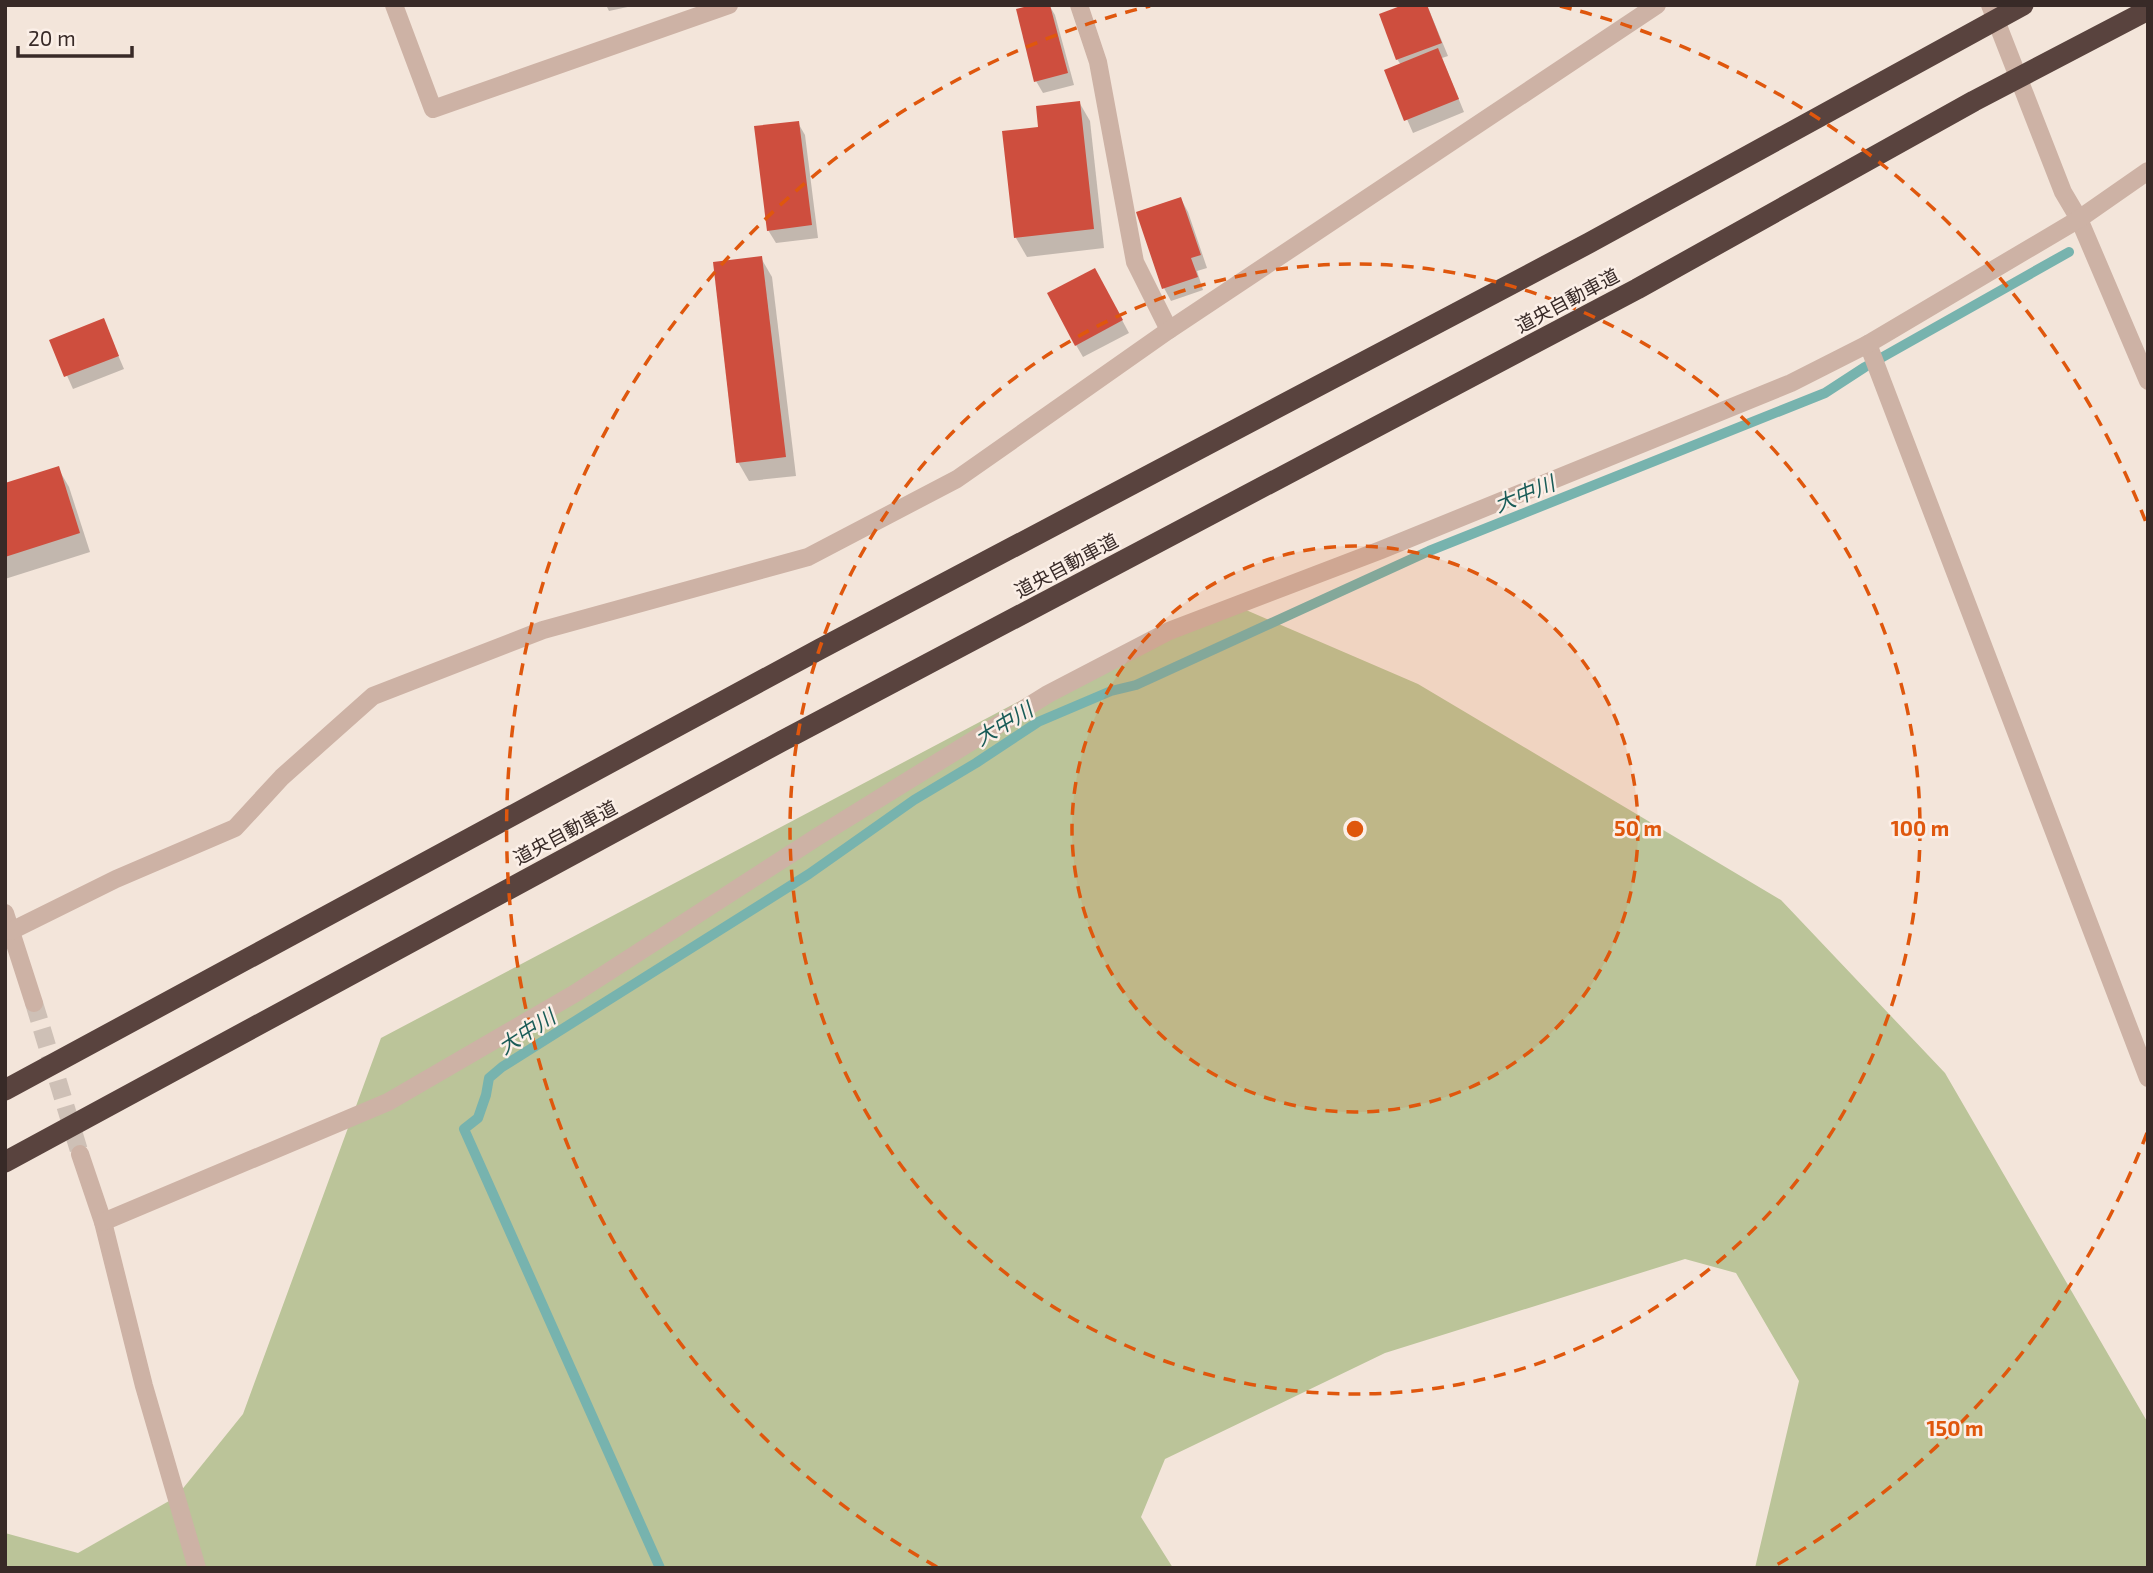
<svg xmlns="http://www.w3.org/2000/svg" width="2153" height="1573" viewBox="0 0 2153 1573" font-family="'Exo 2','Noto Sans JP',sans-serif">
<rect width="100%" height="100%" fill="#f3e5da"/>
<!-- green -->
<polygon fill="#bbc499" points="1246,610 1418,684 1781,900 1945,1073 2148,1423 2148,1568 1755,1568 1799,1381 1736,1273 1685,1259 1385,1353 1165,1459 1141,1517 1173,1568 5,1568 5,1533 78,1553 176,1497 243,1414 381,1038 1084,667"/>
<!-- shadow -->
<g fill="#0003">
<polygon points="606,5 637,5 609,11"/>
<polygon points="1049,5 1055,15 1074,85 1043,93 1036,81"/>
<polygon points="1427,5 1448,56 1442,58 1464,112 1413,133 1386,71 1401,65 1397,59"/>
<polygon points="1079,102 1090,121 1104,248 1027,257 1016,238 1039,129"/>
<polygon points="798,123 805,135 818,238 776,243 768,230"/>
<polygon points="1181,199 1188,212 1207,268 1197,271 1203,290 1171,301 1164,288"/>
<polygon points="761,258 772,277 796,476 749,481 738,462"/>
<polygon points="1102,283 1129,333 1083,357 1076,345"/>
<polygon points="103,320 124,369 73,389 51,340"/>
<polygon points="58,468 69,487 90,552 5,579 5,485"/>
</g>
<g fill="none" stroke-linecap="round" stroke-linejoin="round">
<!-- stream -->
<polyline stroke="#77b3ae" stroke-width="10" points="660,1568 464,1129 478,1118 486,1095 489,1078 502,1067 809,874 914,800 976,763 1038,722 1111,691 1136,685 1429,551 1825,393 1865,367 2069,252"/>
</g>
<!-- building -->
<g fill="#ce4e3e">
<polygon points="1032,5 1050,5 1068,73 1034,82 1016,9"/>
<polygon points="1403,5 1427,5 1442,43 1396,60 1379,14"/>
<polygon points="1438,48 1459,99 1404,121 1384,70"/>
<polygon points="1080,101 1094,229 1014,238 1002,131 1038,127 1036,106"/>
<polygon points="799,121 812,225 767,231 754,126"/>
<polygon points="1181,197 1201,255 1191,258 1198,277 1162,289 1136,212"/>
<polygon points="762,256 786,457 736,463 713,262"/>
<polygon points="1095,268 1123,320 1075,346 1047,293"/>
<polygon points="104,318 119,356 64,377 49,340"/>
<polygon points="59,466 80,533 5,557 5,483"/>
</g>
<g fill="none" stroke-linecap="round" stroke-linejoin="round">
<!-- street-tunnel -->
<polyline stroke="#cec0b6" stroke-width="18" stroke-dasharray="18 9" stroke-linecap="butt" points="34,1003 80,1154"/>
<!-- street -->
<g stroke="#cdb2a5" stroke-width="18">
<polyline points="394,5 433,109 729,5"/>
<polyline points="1079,5 1098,62 1135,262 1169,330"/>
<polyline points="1990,5 2063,192 2079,219 2148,381"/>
<polyline points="1868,344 2148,1078"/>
<polyline points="5,913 34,1003"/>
<polyline points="11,931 116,879 235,828 282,777 373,696 543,630 808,557 957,479 1169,330 1657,5"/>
<polyline points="80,1154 103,1222 144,1386 197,1568"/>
<polyline points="103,1222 388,1102 574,994 817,837 1048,694 1169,631 1381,550 1791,383 1868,344 2079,219 2148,171"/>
</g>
<!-- highway -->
<g stroke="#59433e" stroke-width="21">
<polyline points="5,1090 820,649 1589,243 2023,5"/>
<polyline points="5,1162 782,741 1637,289 1974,101 2148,10"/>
</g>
</g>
<!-- distance rings -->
<circle cx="1355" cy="829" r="283" fill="#df570d" fill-opacity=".12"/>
<g fill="none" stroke="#df570d" stroke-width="3.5" stroke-dasharray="12 9">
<circle cx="1355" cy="829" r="283"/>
<circle cx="1355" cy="829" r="565"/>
<path d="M2147 1133A848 848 0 0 1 1773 1567M937 1567A848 848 0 0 1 1150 6M1560 6A848 848 0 0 1 2147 525"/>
</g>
<g text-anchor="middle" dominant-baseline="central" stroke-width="5" stroke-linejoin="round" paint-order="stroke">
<!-- street labels -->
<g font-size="19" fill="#382a27" stroke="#fbefe7">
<text transform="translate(1567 300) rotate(-28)">道央自動車道</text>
<text transform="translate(1066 565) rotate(-28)">道央自動車道</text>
<text transform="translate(565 832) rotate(-28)">道央自動車道</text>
</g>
<!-- water labels -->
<g font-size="21" font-style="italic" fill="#1a5c58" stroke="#fbefe7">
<text transform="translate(1524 493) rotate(-22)">大中川</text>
<text transform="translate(1003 723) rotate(-31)">大中川</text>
<text transform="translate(526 1031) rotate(-33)">大中川</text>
</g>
</g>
<circle cx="1355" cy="829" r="10" fill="#df570d" stroke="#fbefe7" stroke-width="3.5"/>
<g font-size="21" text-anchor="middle" font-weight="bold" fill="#df570d" stroke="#fbefe7" stroke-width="5" stroke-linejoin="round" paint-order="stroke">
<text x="1638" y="836">50 m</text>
<text x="1920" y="836">100 m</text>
<text x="1955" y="1436">150 m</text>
</g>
<!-- border -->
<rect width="2153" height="1573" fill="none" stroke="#382a27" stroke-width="14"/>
<!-- scale -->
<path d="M18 46v10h114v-10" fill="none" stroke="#382a27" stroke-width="3.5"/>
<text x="28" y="46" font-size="21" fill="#382a27" stroke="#fbefe7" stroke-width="5" paint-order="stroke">20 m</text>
</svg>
